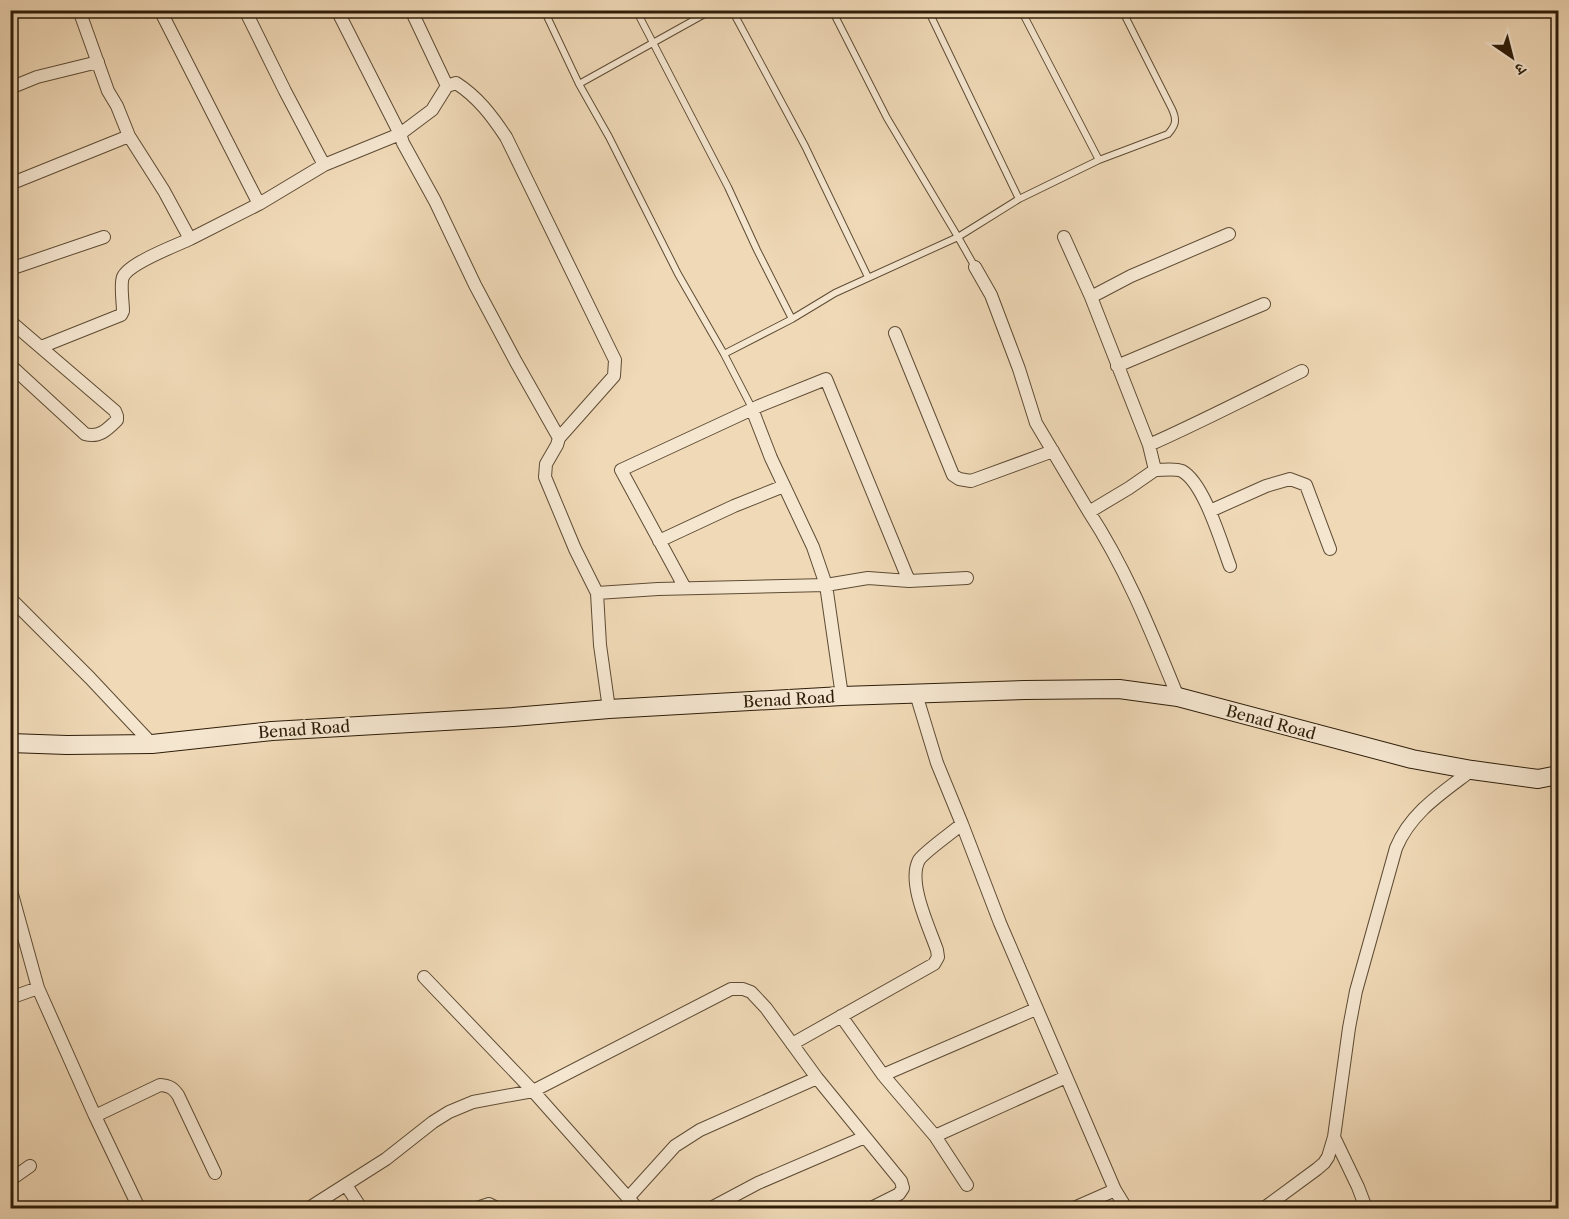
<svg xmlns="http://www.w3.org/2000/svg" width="1569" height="1219" viewBox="0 0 1569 1219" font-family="'Libre Caslon Text','Noto Serif Devanagari',serif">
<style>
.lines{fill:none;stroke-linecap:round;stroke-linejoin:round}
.lane-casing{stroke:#5e4c34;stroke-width:8}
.street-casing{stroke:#5e4c34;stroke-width:14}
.secondary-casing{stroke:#2e1d09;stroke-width:20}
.lane{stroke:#f5e6d0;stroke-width:6}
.street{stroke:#f5e6d0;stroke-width:12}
.secondary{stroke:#f5e6d0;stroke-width:18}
.labels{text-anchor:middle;stroke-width:4.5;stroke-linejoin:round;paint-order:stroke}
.street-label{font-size:16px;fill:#2e1d09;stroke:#f5e6d0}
</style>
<rect width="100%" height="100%" fill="#f0d9b7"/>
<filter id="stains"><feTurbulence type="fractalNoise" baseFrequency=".00333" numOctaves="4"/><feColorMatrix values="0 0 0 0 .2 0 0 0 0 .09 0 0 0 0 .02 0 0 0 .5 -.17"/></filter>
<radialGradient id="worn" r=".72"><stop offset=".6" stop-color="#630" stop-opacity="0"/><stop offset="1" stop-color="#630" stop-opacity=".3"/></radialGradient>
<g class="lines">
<defs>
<path id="lane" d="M 544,10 L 579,84 L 609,137 L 678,274 L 724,354 L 752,408
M 636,10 L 728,187 L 757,250 L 792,319
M 732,10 L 805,146 L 868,277
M 832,10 L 887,118 L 958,237 L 1019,199 L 1099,160 L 1168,134 C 1176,125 1177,120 1172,109 L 1122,10
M 928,10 L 1019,199
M 1021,10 L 1099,160
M 579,84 L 712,10
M 724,354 L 792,319 L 835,293 L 958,237 L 975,267"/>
<path id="street" d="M 79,10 L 108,91 L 117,106 L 129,136 L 164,191 L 190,239 L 259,204 L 324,165 L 400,134 L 432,110 L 447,86 L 456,83 C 478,97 492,116 506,137 L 615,360 L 614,376 L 559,438
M 160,10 L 259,204
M 245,10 L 285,91 L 324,165
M 337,10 L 400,134 L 403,143 L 435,201 L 475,285 L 516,362 L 559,438 L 557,445 L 546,464 L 545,477 L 575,549 L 597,593
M 411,10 L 447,86
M 10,88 L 37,77 L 98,62
M 10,184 L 129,136
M 1064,237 L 1091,297 L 1149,445 L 1155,470 L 1129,488 L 1089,512 C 1127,570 1152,634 1178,697
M 975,267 L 991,295 L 1019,369 L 1036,423 L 1089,512
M 10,269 L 104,237
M 1091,297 L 1131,276 L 1229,234
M 10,321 L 115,411 L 117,416 L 117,420 C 107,430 99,438 85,434 L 10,365
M 895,333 L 953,475 L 959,479 L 971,481 L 1053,451
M 41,347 L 121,315 L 123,311 C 123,303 120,284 123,277 C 129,263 175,246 190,239
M 1117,366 L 1264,304
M 1149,445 C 1201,422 1251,396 1302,371
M 1155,470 C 1163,470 1175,468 1182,471 C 1204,483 1221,542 1230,566
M 1210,511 L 1266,486 L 1290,479 L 1306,485 L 1330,549
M 659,541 L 734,506 L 784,486
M 685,588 L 621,470 L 759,406 L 826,379 L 909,581
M 10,598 L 90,678 L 152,744
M 916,694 L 937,763 L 962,824 L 1000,923 L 1115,1190 L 1126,1208
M 842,696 L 826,585 L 868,578 L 909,581 L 967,578
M 609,709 L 600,645 L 597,593 L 658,589 L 826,585 L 813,547 L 771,458 L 752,409
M 10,887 L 38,988 L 95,1116 L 139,1208
M 424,977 L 533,1091 L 637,1208
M 10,998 L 38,988
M 841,1016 L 883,1075 L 935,1136 L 967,1185
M 792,1044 L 934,964 L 938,957 L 937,950 C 929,927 907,882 919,860 C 924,852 954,831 962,824
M 883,1075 L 1036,1009
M 95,1116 L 160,1085 C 170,1086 173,1088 178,1095 L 215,1173
M 935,1136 L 1066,1077
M 1334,1137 L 1358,1187 L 1366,1208
M 10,1180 L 30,1166
M 346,1185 L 361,1208
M 628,1198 L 675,1146 L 700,1130 L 817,1078
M 309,1208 L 386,1159 L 433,1122 L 449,1112 L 473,1102 L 533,1091 L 731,989 L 743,989 L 751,992 L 766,1008 L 817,1078 L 901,1181 L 903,1188 L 899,1194 L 871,1208
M 477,1208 L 489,1204 L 497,1208
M 711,1208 L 758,1183 L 865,1137
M 1074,1208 L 1115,1190
M 1264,1208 L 1317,1169 L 1324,1163 L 1328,1157 L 1334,1137 L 1349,1028 L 1356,991 L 1396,848 C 1411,812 1442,793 1472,770"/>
<path id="secondary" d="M 10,743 L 67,745 L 152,744 L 272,731 L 513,717 L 609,709 L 842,696 L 1025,690 L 1119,689 L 1178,697 L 1412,759 L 1472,770 L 1538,779 L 1558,775"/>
</defs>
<use href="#lane" class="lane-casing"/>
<use href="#street" class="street-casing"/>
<use href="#secondary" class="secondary-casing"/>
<use href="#lane" class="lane"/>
<use href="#street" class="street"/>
<use href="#secondary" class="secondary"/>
</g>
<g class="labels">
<g class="street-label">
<text transform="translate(789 699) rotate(-3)" y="6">Benad Road</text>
<text transform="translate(1271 722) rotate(15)" y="6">Benad Road</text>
<text transform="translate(304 729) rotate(-4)" y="6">Benad Road</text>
</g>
</g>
<rect width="1569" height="1219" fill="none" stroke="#f0d9b7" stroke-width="36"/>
<rect x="12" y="12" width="1545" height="1195" fill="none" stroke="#2e1d09" stroke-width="3"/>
<rect x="18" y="18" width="1533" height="1183" fill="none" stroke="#2e1d09" stroke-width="1.5"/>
<g transform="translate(1512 57) rotate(145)" stroke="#f5e6d0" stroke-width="4.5" paint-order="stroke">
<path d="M0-4.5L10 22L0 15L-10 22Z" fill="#2e1d09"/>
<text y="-9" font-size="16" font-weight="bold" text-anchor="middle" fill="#2e1d09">उ</text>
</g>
<rect width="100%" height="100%" filter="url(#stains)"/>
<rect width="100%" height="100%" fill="url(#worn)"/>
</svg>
